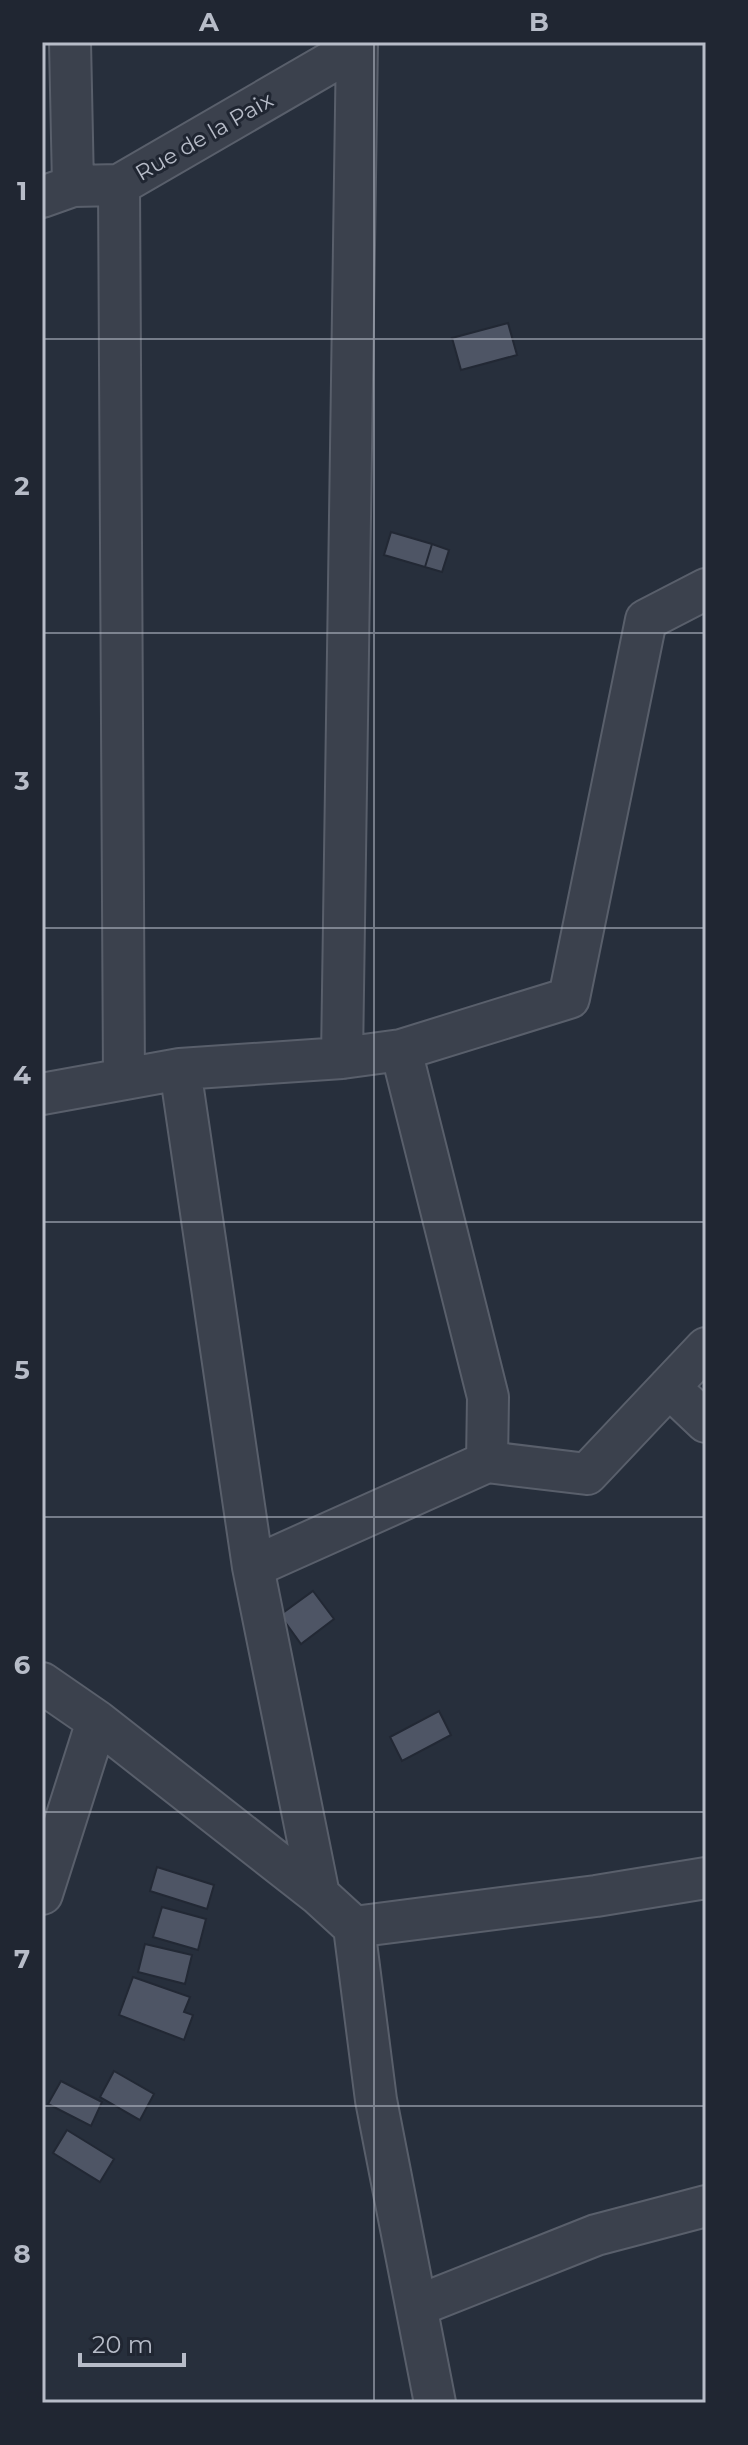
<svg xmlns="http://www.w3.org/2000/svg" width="748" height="2445" viewBox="0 0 748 2445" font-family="Montserrat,sans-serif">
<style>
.building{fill:#4e5565;stroke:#222834;stroke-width:2}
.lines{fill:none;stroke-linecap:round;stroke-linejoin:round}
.minor-casing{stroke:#595f6b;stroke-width:44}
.minor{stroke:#3b414d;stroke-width:40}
.grid{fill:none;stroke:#b7bcc8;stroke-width:2;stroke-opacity:0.55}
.labels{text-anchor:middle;stroke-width:6;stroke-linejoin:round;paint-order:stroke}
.street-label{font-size:22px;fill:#b7bcc8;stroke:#202632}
.neatline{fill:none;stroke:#b7bcc8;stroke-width:3}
.grid-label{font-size:26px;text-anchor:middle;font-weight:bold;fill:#b7bcc8}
</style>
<rect width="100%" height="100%" fill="#272f3c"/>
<path class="building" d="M 508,323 L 517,355 L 461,370 L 452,338 Z
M 391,532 L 432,544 L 425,567 L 384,555 Z
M 432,544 L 449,550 L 442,572 L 425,567 Z
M 313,1591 L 334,1619 L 301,1644 L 280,1615 Z
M 439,1711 L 451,1735 L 402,1761 L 390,1737 Z
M 157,1867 L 214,1885 L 207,1909 L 150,1891 Z
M 162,1907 L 206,1919 L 198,1950 L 153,1937 Z
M 145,1944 L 192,1955 L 185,1984 L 138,1972 Z
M 133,1977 L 190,1997 L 184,2012 L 193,2015 L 184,2040 L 119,2015 Z
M 114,2071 L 154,2094 L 140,2120 L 100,2097 Z
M 61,2081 L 102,2102 L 91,2126 L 48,2104 Z
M 67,2130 L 114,2159 L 100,2182 L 53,2153 Z"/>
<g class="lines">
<defs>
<path id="minor" d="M 70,42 L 73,186
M 119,185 L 124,1079
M 42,197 L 73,186 L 119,185 L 357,47
M 401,1050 L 488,1397 L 487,1462
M 342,1058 L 357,42
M 180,1069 L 253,1567 L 319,1895
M 42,1094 L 180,1069 L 342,1058 L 401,1050 L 569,998 L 646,620 L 706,589
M 669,1387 L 706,1422
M 253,1567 L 487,1462 L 587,1474 L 706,1348
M 42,1683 L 97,1721 L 319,1895 L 354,1927 L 376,2100 L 435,2403
M 42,1894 L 97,1721
M 354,1927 L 596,1896 L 706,1878
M 417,2306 L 596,2235 L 706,2206"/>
</defs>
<use href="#minor" class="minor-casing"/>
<use href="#minor" class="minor"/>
</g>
<path class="grid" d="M 374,42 L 374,2403M 42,339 L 706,339M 42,633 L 706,633M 42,928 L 706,928M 42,1222 L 706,1222M 42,1517 L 706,1517M 42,1812 L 706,1812M 42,2106 L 706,2106"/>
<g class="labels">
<g class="street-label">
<text transform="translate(204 136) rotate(-30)" y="8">Rue de la Paix</text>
</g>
</g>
<rect width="748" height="2445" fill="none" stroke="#202632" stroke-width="88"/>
<path d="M80 2353v12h104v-12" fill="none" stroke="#b7bcc8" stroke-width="4"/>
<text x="92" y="2353" font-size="24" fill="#b7bcc8" stroke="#202632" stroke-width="6" paint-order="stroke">20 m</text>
<rect x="44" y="44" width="660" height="2357" class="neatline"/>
<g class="grid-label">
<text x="209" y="31">A</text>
<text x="539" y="31">B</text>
<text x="22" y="200">1</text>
<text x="22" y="495">2</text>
<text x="22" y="790">3</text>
<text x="22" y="1084">4</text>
<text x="22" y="1379">5</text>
<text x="22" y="1674">6</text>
<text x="22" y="1968">7</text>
<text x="22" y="2263">8</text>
</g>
</svg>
